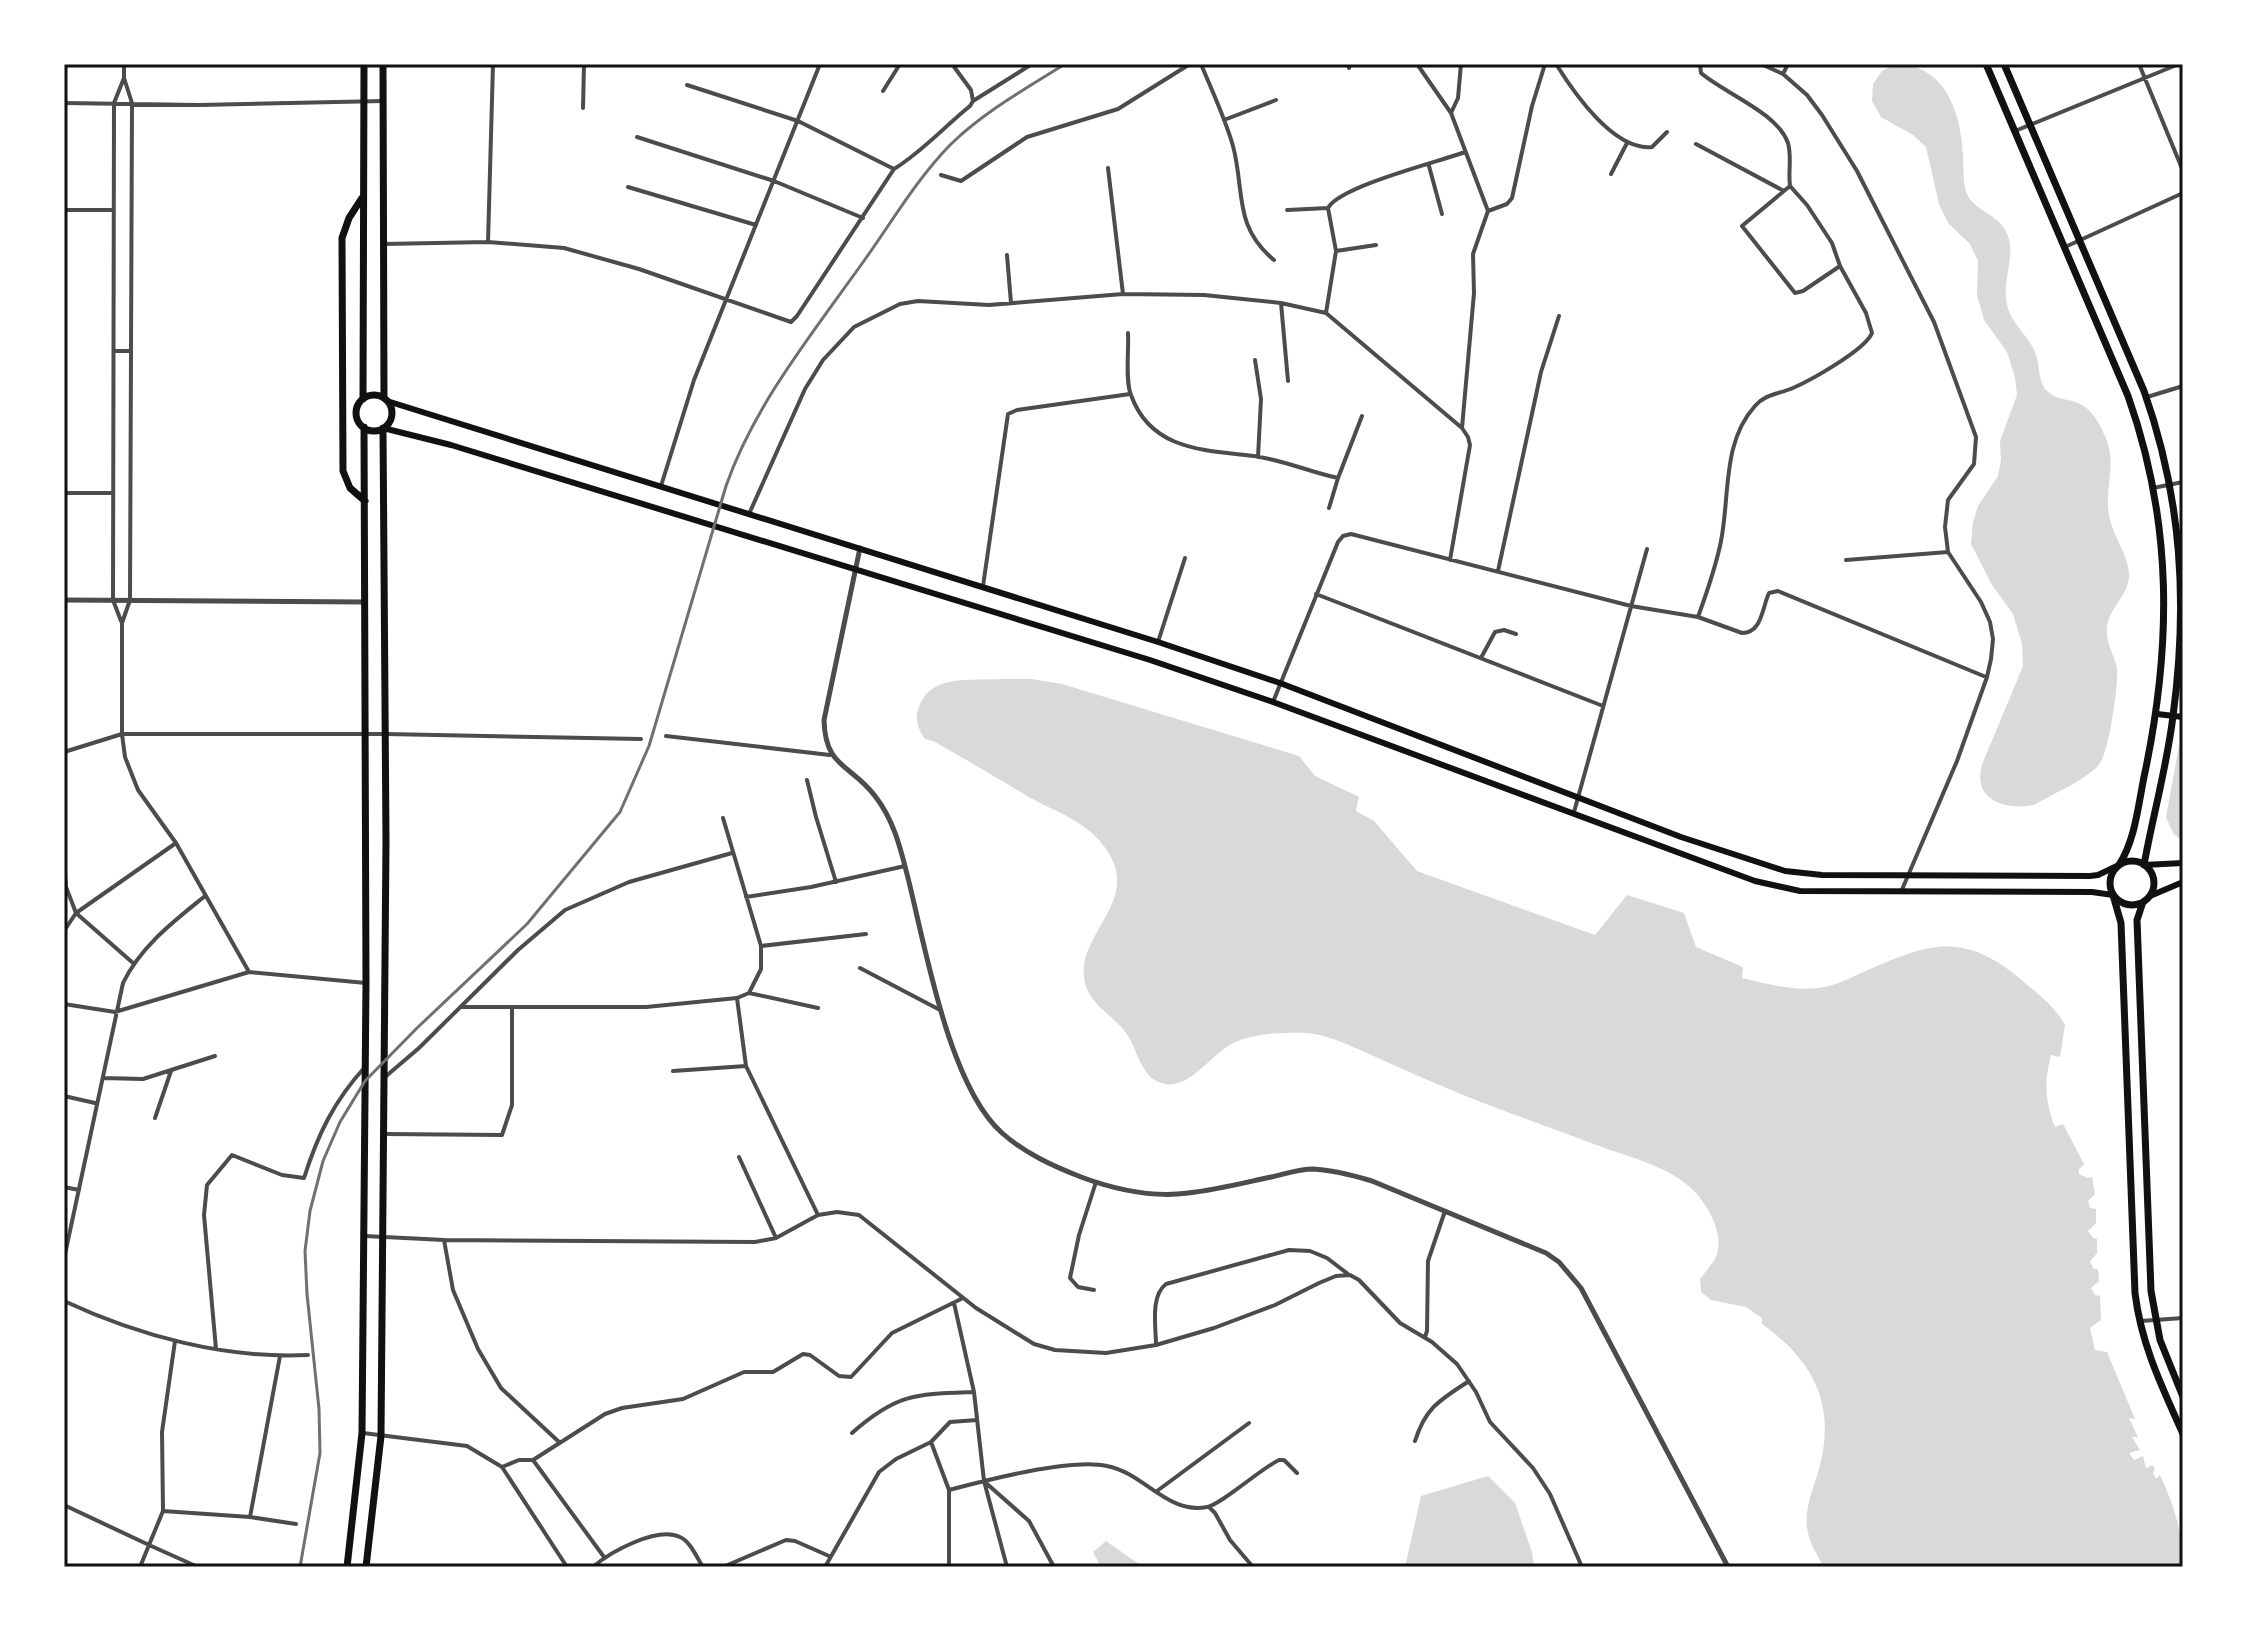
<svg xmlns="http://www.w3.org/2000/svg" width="2247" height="1631" viewBox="0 0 2247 1631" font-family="Roboto,sans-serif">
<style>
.water{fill:#d9d9d9}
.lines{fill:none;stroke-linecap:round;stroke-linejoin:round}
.minor{stroke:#4c4c4c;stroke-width:4}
.tertiary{stroke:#4c4c4c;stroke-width:5}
.secondary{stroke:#111;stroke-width:6}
.primary{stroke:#111;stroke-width:7}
.rail{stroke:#707070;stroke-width:3}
.neatline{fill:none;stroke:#111;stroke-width:3}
</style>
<rect width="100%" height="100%" fill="#fff"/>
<path class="water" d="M 1895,64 C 1945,64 1961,112 1963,155 C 1964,169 1962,184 1968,196 C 1977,213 2002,214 2009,239 C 2014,260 2002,283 2007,305 C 2012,325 2028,335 2035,352 C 2040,364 2038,383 2047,391 C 2058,401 2068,398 2080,404 C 2090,408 2099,422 2103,432 C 2119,463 2104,484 2109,515 C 2112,534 2127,553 2129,572 C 2131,594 2109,607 2107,627 C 2105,642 2114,654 2117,668 C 2119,682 2109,751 2100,763 C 2089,779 2052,794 2034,805 C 2004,811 1970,799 1983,762 L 2023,666 L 2022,644 L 2013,614 L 1992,585 L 1971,544 L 1973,522 L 1978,506 L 1998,476 L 2001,460 L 2000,441 L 2017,395 L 2015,377 L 2007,352 L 1984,320 L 1977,295 L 1978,261 L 1970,244 L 1948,223 L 1939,204 L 1926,147 L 1913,135 L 1881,117 L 1872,101 L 1873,84 L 1882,71 Z
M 1000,679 L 1032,679 L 1062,684 L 1299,756 L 1315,776 L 1359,797 L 1356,811 L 1374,821 L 1417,871 L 1595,935 L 1627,895 L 1684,913 L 1696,947 L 1743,967 L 1742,978 C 1772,985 1802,994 1832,985 C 1844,982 1855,975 1866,971 C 1927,944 1962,931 2018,977 C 2034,991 2055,1006 2065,1025 L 2060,1057 L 2051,1055 C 2044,1081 2045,1102 2055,1127 L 2063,1124 L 2084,1164 L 2079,1169 L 2079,1174 L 2087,1178 L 2092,1177 L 2095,1194 L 2088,1201 L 2090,1208 L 2096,1209 L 2096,1223 L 2088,1231 L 2093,1238 L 2097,1239 L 2097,1253 L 2090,1262 L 2094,1269 L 2098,1269 L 2099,1281 L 2091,1288 L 2095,1295 L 2100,1296 L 2101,1320 L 2090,1328 L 2095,1350 L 2107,1352 L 2135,1419 L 2129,1418 L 2138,1437 L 2132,1437 L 2140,1450 L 2129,1453 L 2134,1460 L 2143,1456 L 2146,1468 L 2153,1465 L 2155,1469 L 2153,1473 L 2156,1479 L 2160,1475 C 2174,1506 2183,1532 2183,1567 L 1824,1567 C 1818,1556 1811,1546 1808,1533 C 1802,1508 1816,1485 1821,1461 C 1835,1400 1810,1358 1762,1324 L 1762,1318 L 1746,1307 L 1711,1300 L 1701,1292 L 1700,1279 C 1705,1272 1711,1266 1715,1259 C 1726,1238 1710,1209 1696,1193 C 1672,1167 1632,1158 1599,1146 C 1554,1129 1508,1113 1463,1095 C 1432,1082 1400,1068 1369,1054 C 1349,1045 1329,1035 1306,1033 C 1282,1032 1258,1033 1235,1042 C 1212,1053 1190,1089 1165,1084 C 1143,1080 1139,1056 1130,1039 C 1119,1019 1096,1010 1087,989 C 1068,942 1136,907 1112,859 C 1094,823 1059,814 1027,796 C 996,777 965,759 933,741 L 925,739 C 917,727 914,718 920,704 C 933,674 973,681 1000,679 Z
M 2183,741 L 2183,841 L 2173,833 L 2166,817 L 2179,746 Z
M 1488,1476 L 1515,1503 L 1532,1552 L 1534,1567 L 1405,1567 L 1421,1496 Z
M 1106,1541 L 1143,1567 L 1101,1567 L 1093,1552 Z"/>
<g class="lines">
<path class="minor" d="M 124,64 L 124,78 L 132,103 L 130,600 L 122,623 L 122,734 L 125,757 L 138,790 L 176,843 L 249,972
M 1201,64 C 1212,91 1225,118 1233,146 C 1245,191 1233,226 1274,260
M 1417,64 L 1451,113 L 1488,211 L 1473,254 L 1474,293 L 1462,428
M 1556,64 C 1574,93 1614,151 1652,147 L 1667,132
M 1700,64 L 1701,73 C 1724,93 1778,113 1788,143 C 1792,157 1788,172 1790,186
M 1761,64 L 1783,74 L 1807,95 L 1822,115 L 1857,171 L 1934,322 L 1976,437 L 1974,464 L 1948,500 L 1945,527 L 1948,552 L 1981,602 L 1990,622 L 1993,639 L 1991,659 L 1987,677 L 1957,761 L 1901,892
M 2139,64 L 2183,171
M 1349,68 L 1350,64
M 1783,74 L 1788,64
M 687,85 L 798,121 L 894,169
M 883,91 L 900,64
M 973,101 L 1032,64
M 64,103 L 199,105 L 383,101
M 583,108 L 584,64
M 1451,113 L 1458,98 L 1461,64
M 1224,120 L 1276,100
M 2015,131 L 2179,64
M 637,137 L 774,181 L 863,218
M 1696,144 L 1784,191
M 1429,166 L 1442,214
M 1108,168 L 1123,294
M 1611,174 L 1627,143
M 941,175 L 961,181 L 1027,137 L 1118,109 L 1190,64
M 628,187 L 756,225
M 64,210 L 114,210
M 1287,210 L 1328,208
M 1488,211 L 1507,204 L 1512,198 L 1532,106 L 1545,64
M 488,242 L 493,64
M 383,244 L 488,242 L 564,248 L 639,269 L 791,322 L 797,316 L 894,169 C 922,152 945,126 970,106 L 973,101 L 971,90 L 952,64
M 2065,247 L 2183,193
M 1336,251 L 1376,245
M 1007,255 L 1011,303
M 1281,303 L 1288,381
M 1326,313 L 1336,251 L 1328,208 C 1340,186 1438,162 1465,152
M 1128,333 C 1129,350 1125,381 1131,395 C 1151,451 1205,450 1254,456 C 1283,460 1310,472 1338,478 L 1329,508
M 114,351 L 131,351
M 1255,360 L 1261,399 L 1258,457
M 2147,397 L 2183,386
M 1338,478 L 1362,416
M 661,486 L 694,380 L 820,64
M 2153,488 L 2183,482
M 64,493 L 113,493
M 749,514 L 805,389 L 823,360 L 854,327 L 900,304 L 918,301 L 989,305 L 1123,294 L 1204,295 L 1281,303 L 1326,313 L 1462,428 L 1468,437 L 1470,445 L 1450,560
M 1846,560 L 1948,552
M 1498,571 L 1541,372 L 1559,316
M 983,586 L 1008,414 L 1017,410 L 1130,394
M 1316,594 L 1603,706
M 1698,617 C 1707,592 1716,567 1721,541 C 1730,496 1722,442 1755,406 C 1765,394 1779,394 1793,388 C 1811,380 1865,350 1872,333 L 1866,313 L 1840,266 L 1832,243 L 1807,205 L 1790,186 L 1742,226 L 1795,293 L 1803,291 L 1840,266
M 121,621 L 113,600 L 114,103 L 124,78
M 1158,642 L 1185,558
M 1482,656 L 1495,632 L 1504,630 L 1516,634
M 1273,702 L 1338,542 L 1343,536 L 1351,534 L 1631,606 L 1698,617 L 1742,633 C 1762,633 1762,608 1769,593 L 1778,591 L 1986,677
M 666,736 L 830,755
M 64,752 L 122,734 L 386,734 L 641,739
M 807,780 L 816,817 L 836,882
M 1574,812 L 1647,549
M 723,818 L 761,946 L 761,969 L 749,993 L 737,998 L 746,1066 L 818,1215
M 64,863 L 66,887 L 76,913 L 133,963
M 746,897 L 811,887 L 905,866
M 64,931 L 76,913 L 176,843
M 761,946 L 866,934
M 860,968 L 940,1010
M 749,993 L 818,1008
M 64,1004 L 115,1012 L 249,972 L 366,983
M 461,1007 L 646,1007 L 737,998
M 673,1071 L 746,1066
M 385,1077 L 419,1048 L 518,950 L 565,910 L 629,882 L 732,853
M 103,1078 L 143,1079 L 215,1056
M 64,1096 L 95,1103
M 155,1118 L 171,1071
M 385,1134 L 502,1135 L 512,1105 L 512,1008
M 739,1157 L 776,1238
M 64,1187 L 79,1190
M 365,1236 L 444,1240 L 755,1242 L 776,1238 L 818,1215 L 837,1212 L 859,1215 L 976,1308 L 1034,1344 L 1055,1350 L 1106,1353 L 1156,1345 L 1214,1328 L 1275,1305 L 1319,1283 L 1336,1276 L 1350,1275 L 1359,1280 L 1400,1323 L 1432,1342 L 1457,1364 L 1476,1392 L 1490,1422 L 1533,1468 L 1550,1494 L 1582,1567
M 444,1240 L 453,1290 L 478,1349 L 501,1388 L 559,1442
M 64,1259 L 123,983 C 141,946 173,922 205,896
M 1094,1290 L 1078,1287 L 1070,1278 L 1079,1235 L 1096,1182
M 64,1301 C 139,1336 225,1359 308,1355
M 954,1303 L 974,1392 L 984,1481 L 1007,1567
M 2141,1321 L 2183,1318
M 1425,1337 L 1427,1331 L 1428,1261 L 1445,1211
M 175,1341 L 162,1432 L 163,1511 L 149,1545 L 198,1567
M 1156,1345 C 1156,1327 1150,1296 1166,1284 L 1289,1250 L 1310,1251 L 1327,1258 L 1348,1274
M 216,1349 L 204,1215 L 207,1185 L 232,1155 L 282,1175 L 304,1178 C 318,1134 334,1101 365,1067
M 363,1433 L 467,1446 L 502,1467 L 567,1567
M 852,1433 C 897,1393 917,1394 974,1392
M 1415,1441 C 1426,1407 1440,1400 1469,1381
M 931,1442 L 949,1490 L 949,1567
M 533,1460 L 604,1557
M 502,1467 L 519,1460 L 533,1460 L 605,1414 L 622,1408 L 683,1399 L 744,1372 L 773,1372 L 803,1354 L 810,1355 L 839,1376 L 851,1377 L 892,1333 L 961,1299
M 986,1483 L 1029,1521 L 1054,1567
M 949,1490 C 987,1480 1071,1458 1107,1466 C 1144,1473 1168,1515 1207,1507 C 1222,1504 1260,1469 1279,1460 L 1284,1460 L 1297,1473
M 1157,1491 L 1249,1423
M 64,1505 L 149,1545 L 140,1567
M 1209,1507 L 1215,1513 L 1230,1540 L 1253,1567
M 163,1511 L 250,1517 L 296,1524
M 250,1517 L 280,1356
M 593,1567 C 610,1552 657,1526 680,1537 C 690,1541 697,1558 703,1567
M 723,1567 L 786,1540 L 795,1541 L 829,1556
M 825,1567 L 879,1472 L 896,1459 L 931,1442 L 950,1422 L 977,1420"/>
<path class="tertiary" d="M 860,548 L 824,720 C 825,768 851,764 875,796 C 893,819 900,846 907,874 C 925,944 948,1085 1002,1133 C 1026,1154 1053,1166 1081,1177 C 1116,1190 1151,1198 1188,1193 C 1216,1190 1243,1183 1271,1177 C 1285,1174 1299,1169 1313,1169 C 1333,1170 1352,1175 1372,1181 L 1546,1253 L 1559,1262 L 1581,1288 L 1728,1567
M 64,600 L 364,602"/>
<path class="secondary" d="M 387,401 L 1158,642 L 1280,683 L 1681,837 L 1785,871 L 1822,875 L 2090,876 L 2098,875 L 2119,865
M 383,428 L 451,445 L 1150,660 L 1273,702 L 1755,881 L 1800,891 L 2092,892 L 2113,895
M 2157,714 L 2183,717
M 2144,865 L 2183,863
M 2150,896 L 2183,882"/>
<path class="primary" d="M 383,64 L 384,398
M 1986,64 L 2128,396 C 2173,523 2172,646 2144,777 C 2138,807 2135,840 2119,865
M 2004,64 L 2144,391 C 2182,498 2188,604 2173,716 C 2167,766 2153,815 2144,865
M 362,198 L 349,218 L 342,238 L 343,471 L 350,488 L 365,501
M356 413a18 18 0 1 1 36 0a18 18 0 1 1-36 0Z
M 363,399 L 364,64
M2110 883a22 22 0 1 1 44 0a22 22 0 1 1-44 0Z
M 2113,895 L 2121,923 L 2135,1293 C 2141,1344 2162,1387 2183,1434
M 2143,902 L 2137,920 L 2151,1291 L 2160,1340 L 2183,1397
M 347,1567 L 362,1433 L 366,983 L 364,427
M 366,1567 L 381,1436 L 386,841 L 383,428"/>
<path class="rail" d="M 300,1567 L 320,1453 L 319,1409 L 307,1294 L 305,1251 L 310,1211 L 323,1161 L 340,1122 L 365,1081 L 417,1028 L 527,924 L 620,812 L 649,746 L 726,486 C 755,403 815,330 866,258 C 893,220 917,179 950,145 C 984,112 1025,89 1065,64"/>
</g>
<rect width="2247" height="1631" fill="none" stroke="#ffffff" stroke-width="132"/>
<rect x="66" y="66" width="2115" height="1499" class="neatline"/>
</svg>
